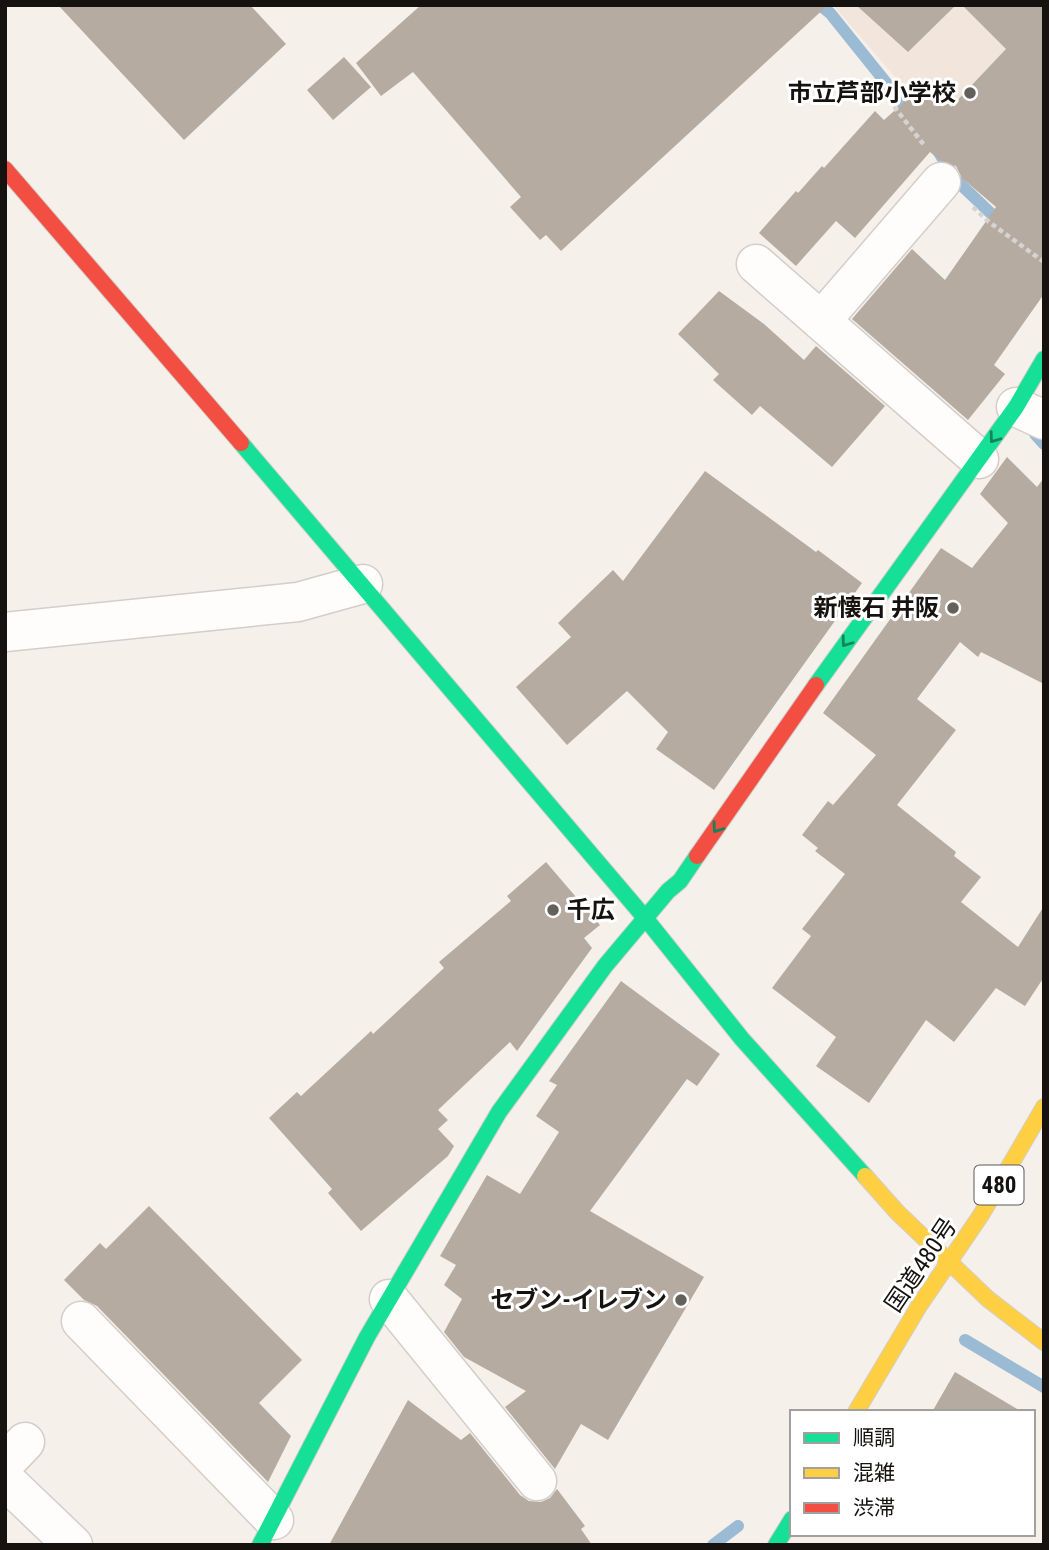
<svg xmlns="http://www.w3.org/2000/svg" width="1049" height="1550" viewBox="0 0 1049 1550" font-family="'Roboto Condensed','Noto Sans JP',sans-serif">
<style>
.built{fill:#f2e5db}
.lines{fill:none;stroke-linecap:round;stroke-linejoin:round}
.stream{stroke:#9bbad4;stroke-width:12}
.building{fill:#b6aba1}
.street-casing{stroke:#d3ceca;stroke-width:41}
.fast-casing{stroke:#d3ceca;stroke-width:18}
.slow-casing{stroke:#d3ceca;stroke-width:18}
.jam-casing{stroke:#d3ceca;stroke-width:18}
.path{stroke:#d6d4d3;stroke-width:4.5;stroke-dasharray:5 3.5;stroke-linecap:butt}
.street{stroke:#fefdfc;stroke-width:38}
.fast{stroke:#16e098;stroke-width:16}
.slow{stroke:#ffcf43;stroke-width:16}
.jam{stroke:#f24e42;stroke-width:16}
.oneway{stroke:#16835a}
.poi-dot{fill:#64605c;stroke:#fff;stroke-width:2.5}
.labels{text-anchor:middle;stroke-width:6;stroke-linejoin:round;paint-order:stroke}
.shield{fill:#fff;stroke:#5b5957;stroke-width:2}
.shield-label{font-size:23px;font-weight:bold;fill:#15120f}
.poi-label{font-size:24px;font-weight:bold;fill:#15120f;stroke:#fff;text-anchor:end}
.street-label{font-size:24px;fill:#15120f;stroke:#fff}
</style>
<rect width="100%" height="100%" fill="#f6f0eb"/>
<path class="built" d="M 833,5 L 1044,5 L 964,157 Z"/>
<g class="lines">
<path class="stream" d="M 820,5 L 830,13 L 912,115
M 937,149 L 956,180 L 1003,225
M 1035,434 L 1044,444
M 965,1340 L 1044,1387
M 713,1545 L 738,1526"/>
</g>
<path class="building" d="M 58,5 L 250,5 L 286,44 L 184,140 Z
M 421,5 L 828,5 L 561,251 L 546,235 L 540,240 L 510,207 L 521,197 L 413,72 L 381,96 L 356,63 Z
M 856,5 L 956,5 L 908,52 Z
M 962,5 L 1044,5 L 1044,294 L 994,365 L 1005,374 L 968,420 L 852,319 L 912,249 L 945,280 L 996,207 L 962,178 L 956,166 L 941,161 L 930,152 L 855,238 L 836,221 L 796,266 L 759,233 L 796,191 L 798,193 L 822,166 L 824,168 L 875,111 L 884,120 L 929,80 L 951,107 L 1006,49 Z
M 344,57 L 371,87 L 333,120 L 307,90 Z
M 719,291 L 764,324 L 804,360 L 816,346 L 885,406 L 832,467 L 760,406 L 752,415 L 713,380 L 719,374 L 678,334 Z
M 1007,457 L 1037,487 L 1044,478 L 1044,684 L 981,652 L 978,657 L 960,642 L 917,699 L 956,730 L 897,805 L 956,852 L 954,856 L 981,877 L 961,902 L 1018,947 L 1044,906 L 1044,977 L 1025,1006 L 996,988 L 954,1042 L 926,1020 L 869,1103 L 816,1066 L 836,1037 L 772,988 L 811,936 L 802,929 L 845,874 L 815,851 L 818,848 L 802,835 L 828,801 L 833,805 L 876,755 L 823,713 L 941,548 L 972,568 L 1008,523 L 980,494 Z
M 705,471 L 816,552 L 818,550 L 862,583 L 714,790 L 656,749 L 668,732 L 627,691 L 567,745 L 516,687 L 571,637 L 558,623 L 613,570 L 623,581 Z
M 546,862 L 600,925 L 584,938 L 592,948 L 517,1051 L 510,1042 L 438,1110 L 448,1120 L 438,1129 L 454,1146 L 448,1156 L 361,1231 L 328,1193 L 332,1189 L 269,1118 L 297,1092 L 301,1096 L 371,1031 L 373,1034 L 444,968 L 439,962 L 511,901 L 507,896 Z
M 621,981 L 720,1054 L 697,1086 L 687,1079 L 590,1211 L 704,1277 L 608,1440 L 581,1424 L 555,1469 L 505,1407 L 526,1391 L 464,1357 L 444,1332 L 462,1299 L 444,1285 L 456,1265 L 440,1256 L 487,1175 L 520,1194 L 559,1132 L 536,1116 L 557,1085 L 549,1081 Z
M 149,1206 L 302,1360 L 259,1403 L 291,1436 L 268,1482 L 97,1306 L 84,1300 L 64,1280 L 100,1243 L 106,1249 Z
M 955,1372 L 1022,1412 L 932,1412 Z
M 408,1400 L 461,1440 L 470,1433 L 520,1495 L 529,1501 L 541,1502 L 550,1498 L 557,1489 L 585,1526 L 581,1529 L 592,1545 L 329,1545 Z"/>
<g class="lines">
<defs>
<path id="street" d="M 756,264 L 979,459
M 821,321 L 941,182
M 1016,407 L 1044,420
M 5,632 L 298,602 L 363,584
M 389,1299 L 537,1481
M 81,1321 L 274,1520
M 5,1463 L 25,1442
M 5,1480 L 73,1545"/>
<path id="fast" d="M 241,443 L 646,919 L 742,1039 L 865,1176
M 816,685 L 1016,407 L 1044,359
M 260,1545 L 367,1337 L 499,1112 L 605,966 L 668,891 L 680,881 L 697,856
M 776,1545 L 792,1519"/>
<path id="slow" d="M 865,1176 L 897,1212 L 988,1299 L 1044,1342
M 856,1412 L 919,1306 L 981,1215 L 1044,1107"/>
<path id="jam" d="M 5,169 L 241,443
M 697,856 L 816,685"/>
</defs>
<use href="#street" class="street-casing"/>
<use href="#fast" class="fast-casing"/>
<use href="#slow" class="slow-casing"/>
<use href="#jam" class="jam-casing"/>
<path class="path" d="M 889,100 L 924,145
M 973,207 L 989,222 L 1044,262"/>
<use href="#street" class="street"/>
<use href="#fast" class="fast"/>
<use href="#slow" class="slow"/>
<use href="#jam" class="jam"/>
</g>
<defs><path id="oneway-chevron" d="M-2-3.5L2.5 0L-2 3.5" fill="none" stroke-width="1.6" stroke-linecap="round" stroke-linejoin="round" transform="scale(1.75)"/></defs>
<g class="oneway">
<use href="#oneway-chevron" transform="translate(994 438) rotate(126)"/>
<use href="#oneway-chevron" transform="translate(846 642) rotate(126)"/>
<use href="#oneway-chevron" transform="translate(717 828) rotate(125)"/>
</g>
<g class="poi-dot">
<circle cx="970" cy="93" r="7"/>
<circle cx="953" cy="608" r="7"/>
<circle cx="553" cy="910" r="7"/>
<circle cx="681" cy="1300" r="7"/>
</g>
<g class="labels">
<rect class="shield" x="974.5" y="1165.5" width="49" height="39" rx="5"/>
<g class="shield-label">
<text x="999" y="1193">480</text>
</g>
<g class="poi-label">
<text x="956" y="101">市立芦部小学校</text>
<text x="939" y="616">新懐石 井阪</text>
<text x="567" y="918" text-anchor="start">千広</text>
<text x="667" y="1308">セブン-イレブン</text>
</g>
<g class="street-label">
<text transform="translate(921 1265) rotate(-56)" y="8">国道480号</text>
</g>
</g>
<rect width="1049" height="1550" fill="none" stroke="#15120f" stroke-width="14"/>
<rect x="790" y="1410" width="245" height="126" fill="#ffffff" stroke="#a1a09f" stroke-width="2"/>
<rect x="804" y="1433" width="35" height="10" fill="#16e098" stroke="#a1a09f" stroke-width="2"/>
<text x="853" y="1445" font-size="21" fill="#15120f">順調</text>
<rect x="804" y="1468" width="35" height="10" fill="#ffcf43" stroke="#a1a09f" stroke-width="2"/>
<text x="853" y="1480" font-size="21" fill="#15120f">混雑</text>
<rect x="804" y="1503" width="35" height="10" fill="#f24e42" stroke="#a1a09f" stroke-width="2"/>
<text x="853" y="1515" font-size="21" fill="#15120f">渋滞</text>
</svg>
